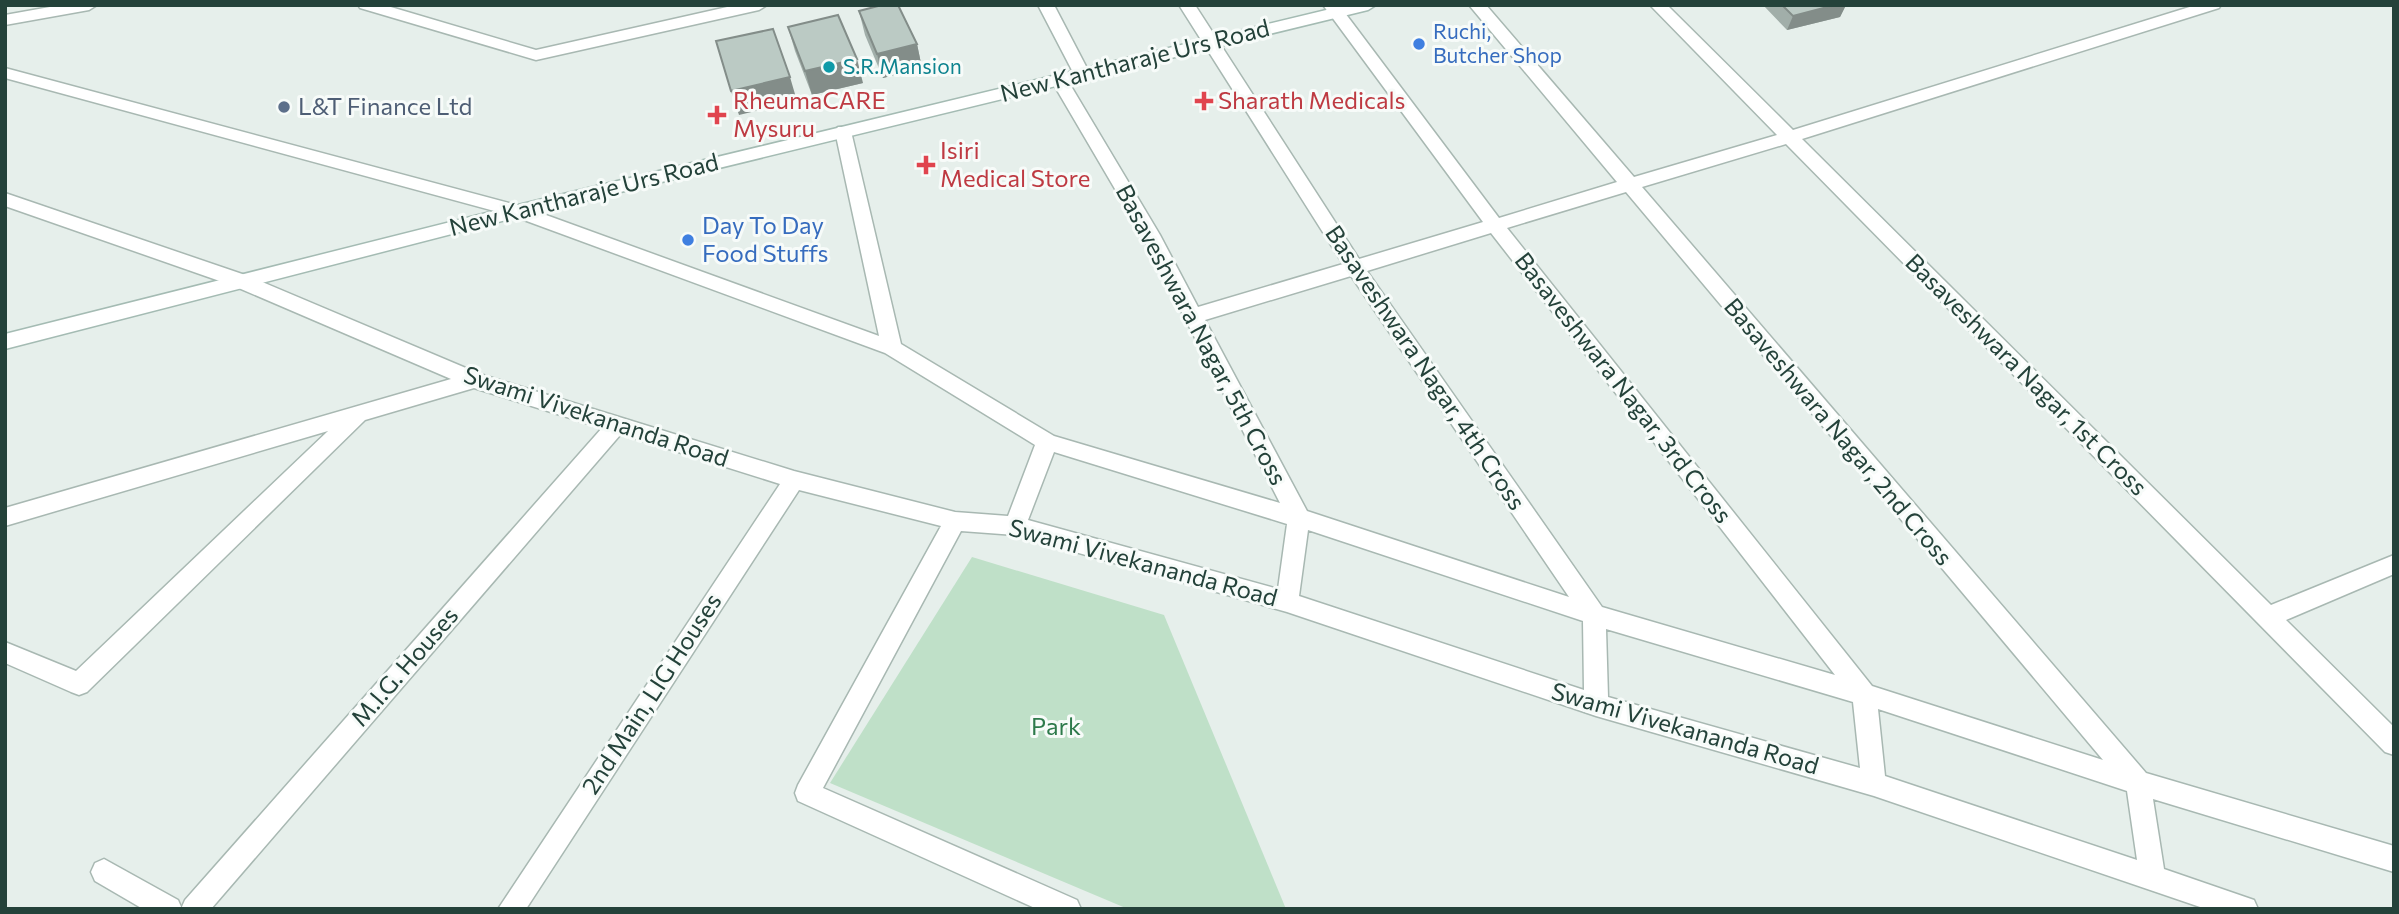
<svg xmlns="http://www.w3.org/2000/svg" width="2399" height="914" viewBox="0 0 2399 914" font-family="Commissioner,sans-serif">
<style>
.green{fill:#bfe0c8}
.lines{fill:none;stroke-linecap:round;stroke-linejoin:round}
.service-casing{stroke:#a8b8b2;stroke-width:3}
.minor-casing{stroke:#a8b8b2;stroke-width:3}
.secondary-casing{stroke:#a4bbb3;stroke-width:3}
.service{fill:#fff;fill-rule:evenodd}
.minor{fill:#fff;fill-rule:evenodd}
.secondary{fill:#fff;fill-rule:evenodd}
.wall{fill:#a1aea9}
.shaded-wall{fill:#838d89}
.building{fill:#bbcac4;stroke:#838d89;stroke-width:2}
.shop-dot{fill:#3f7fe0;stroke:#f7fbf9;stroke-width:2.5}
.culture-dot{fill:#0f9aa8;stroke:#f7fbf9;stroke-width:2.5}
.health-dot{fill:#e0444e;stroke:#f7fbf9;stroke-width:2.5}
.service-dot{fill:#5c6f8a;stroke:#f7fbf9;stroke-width:2.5}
.labels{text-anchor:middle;stroke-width:6;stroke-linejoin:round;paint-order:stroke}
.far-shop-label{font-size:21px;fill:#366cbe;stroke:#f7fbf9;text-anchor:start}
.far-culture-label{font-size:21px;fill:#0d838f;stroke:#f7fbf9;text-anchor:start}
.street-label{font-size:24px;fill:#24423a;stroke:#f7fbf9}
.health-label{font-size:24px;fill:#be3a42;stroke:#f7fbf9;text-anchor:start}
.service-label{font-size:24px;fill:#4e5e75;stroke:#f7fbf9;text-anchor:start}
.shop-label{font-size:24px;fill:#366cbe;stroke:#f7fbf9;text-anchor:start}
.park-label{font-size:24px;fill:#2d7a4b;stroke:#f7fbf9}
</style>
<rect width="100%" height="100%" fill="#e6efeb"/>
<path class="green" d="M 972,557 L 1164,615 L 1286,909 L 1128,909 L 830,783 Z"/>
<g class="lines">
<defs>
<path id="service" d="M 104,859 L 178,900 L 182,909 L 143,909 L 95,881 L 91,872 L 95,863 Z"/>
<path id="minor" d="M 61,5 L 97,5 L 89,10 L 5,25 L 5,15 Z
M 358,5 L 384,5 L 536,50 L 736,5 L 767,5 L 759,10 L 536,60 L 360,8 Z
M 1038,5 L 1054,5 L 1090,74 L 1088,78 L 1076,78 Z
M 1179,5 L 1195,5 L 1359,259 L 1483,222 L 1323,5 L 1339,5 L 1499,218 L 1617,182 L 1469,5 L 1486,5 L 1634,177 L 1777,135 L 1650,5 L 1667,5 L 1793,130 L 2196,5 L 2221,5 L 2219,8 L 1802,139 L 2271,605 L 2394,555 L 2394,574 L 2286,620 L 2394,727 L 2394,755 L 2385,752 L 1786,144 L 1642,187 L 2146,773 L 2394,846 L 2394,872 L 2153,799 L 2164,869 L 2254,900 L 2258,909 L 2206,909 L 1874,796 L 1596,716 L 1287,612 L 1015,535 L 961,531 L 823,788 L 1077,900 L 1081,909 L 1037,909 L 798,801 L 795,793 L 798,785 L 941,526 L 799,490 L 526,909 L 498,909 L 780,484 L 621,434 L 211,909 L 181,909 L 185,900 L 602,428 L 474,388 L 365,420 L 87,692 L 79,695 L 71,692 L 5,663 L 5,642 L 76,671 L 328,431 L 5,526 L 5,508 L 451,379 L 234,286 L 5,206 L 5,193 L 248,276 L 480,374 L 794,471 L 955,512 L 1008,516 L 1035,445 L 885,353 L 513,216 L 5,78 L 5,68 L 524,207 L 879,336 L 835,131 L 838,127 L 850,127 L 901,344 L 1054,436 L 1280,503 L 1142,235 L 1051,80 L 1053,76 L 1065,76 L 1160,235 L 1198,307 L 1343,264 ZM 1626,192 L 2103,760 L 1872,686 L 1507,228 ZM 1491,233 L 1835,675 L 1602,607 L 1367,271 ZM 1351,276 L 1569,597 L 1307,511 L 1205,320 ZM 1054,452 L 1287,524 L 1278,589 L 1028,520 ZM 1308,530 L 1583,621 L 1584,690 L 1299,596 ZM 1606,629 L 1853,702 L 1860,768 L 1608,697 ZM 1878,709 L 2127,791 L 2137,860 L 1885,776 Z"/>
<path id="secondary" d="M 1347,5 L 1376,5 L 1368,10 L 518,217 L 5,349 L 5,334 L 518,205 Z"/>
</defs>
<use href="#service" class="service-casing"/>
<use href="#minor" class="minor-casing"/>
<use href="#secondary" class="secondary-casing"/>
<use href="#service" class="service"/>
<use href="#minor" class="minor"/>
<use href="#secondary" class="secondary"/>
</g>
<path class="wall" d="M 1763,5 L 1846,5 L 1840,17 L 1787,30 Z
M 859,11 L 917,44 L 922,68 L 883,78 L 865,35 Z
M 788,27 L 863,83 L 812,95 L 795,51 Z"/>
<path class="shaded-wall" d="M 1835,5 L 1846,5 L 1840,17 L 1787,30 L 1793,16 Z
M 917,44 L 922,68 L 883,78 L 877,54 Z
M 857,59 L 863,83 L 812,95 L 805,71 Z
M 790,77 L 797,101 L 739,115 L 731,91 Z"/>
<path class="building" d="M 882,5 L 898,5 L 917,44 L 877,54 L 859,11 Z
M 1782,5 L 1835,5 L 1793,16 Z
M 838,15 L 857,59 L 805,71 L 788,27 Z
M 773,29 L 790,77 L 731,91 L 716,41 Z"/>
<g class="shop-dot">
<circle cx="1419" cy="44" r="7"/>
<circle cx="688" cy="240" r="7"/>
</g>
<circle class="culture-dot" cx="829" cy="67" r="7"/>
<g class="health-dot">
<path d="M1200.5 90.5h7v7h7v7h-7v7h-7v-7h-7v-7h7z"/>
<path d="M713.5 104.5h7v7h7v7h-7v7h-7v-7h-7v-7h7z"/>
<path d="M922.5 154.5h7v7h7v7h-7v7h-7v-7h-7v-7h7z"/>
</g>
<circle class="service-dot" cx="284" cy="107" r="7"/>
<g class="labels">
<g class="far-shop-label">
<text x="1433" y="39">Ruchi,<tspan x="1433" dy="24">Butcher Shop</tspan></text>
</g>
<g class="far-culture-label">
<text x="843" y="74">S.R.Mansion</text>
</g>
<g class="street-label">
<text transform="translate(1135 61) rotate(-14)" y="8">New Kantharaje Urs Road</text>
<text transform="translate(584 195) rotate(-14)" y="8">New Kantharaje Urs Road</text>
<text transform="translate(1201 335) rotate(62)" y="8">Basaveshwara Nagar, 5th Cross</text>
<text transform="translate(1425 368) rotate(56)" y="8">Basaveshwara Nagar, 4th Cross</text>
<text transform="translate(2026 375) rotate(45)" y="8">Basaveshwara Nagar, 1st Cross</text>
<text transform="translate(1623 388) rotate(52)" y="8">Basaveshwara Nagar, 3rd Cross</text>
<text transform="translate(596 417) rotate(18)" y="8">Swami Vivekananda Road</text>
<text transform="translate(1838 432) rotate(50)" y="8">Basaveshwara Nagar, 2nd Cross</text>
<text transform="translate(1143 563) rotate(15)" y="8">Swami Vivekananda Road</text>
<text transform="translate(405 667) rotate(-49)" y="8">M.I.G. Houses</text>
<text transform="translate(652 694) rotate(-57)" y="8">2nd Main, LIG Houses</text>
<text transform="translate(1685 729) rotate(16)" y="8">Swami Vivekananda Road</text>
</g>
<g class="health-label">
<text x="733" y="109">RheumaCARE<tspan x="733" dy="28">Mysuru</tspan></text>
<text x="1218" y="109">Sharath Medicals</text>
<text x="940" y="159">Isiri<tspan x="940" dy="28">Medical Store</tspan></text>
</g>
<g class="service-label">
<text x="298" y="115">L&amp;T Finance Ltd</text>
</g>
<g class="shop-label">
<text x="702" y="234">Day To Day<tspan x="702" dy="28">Food Stuffs</tspan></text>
</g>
<g class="park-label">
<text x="1056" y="735">Park</text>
</g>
</g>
<rect width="2399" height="914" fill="none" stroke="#24423a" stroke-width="14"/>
</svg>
